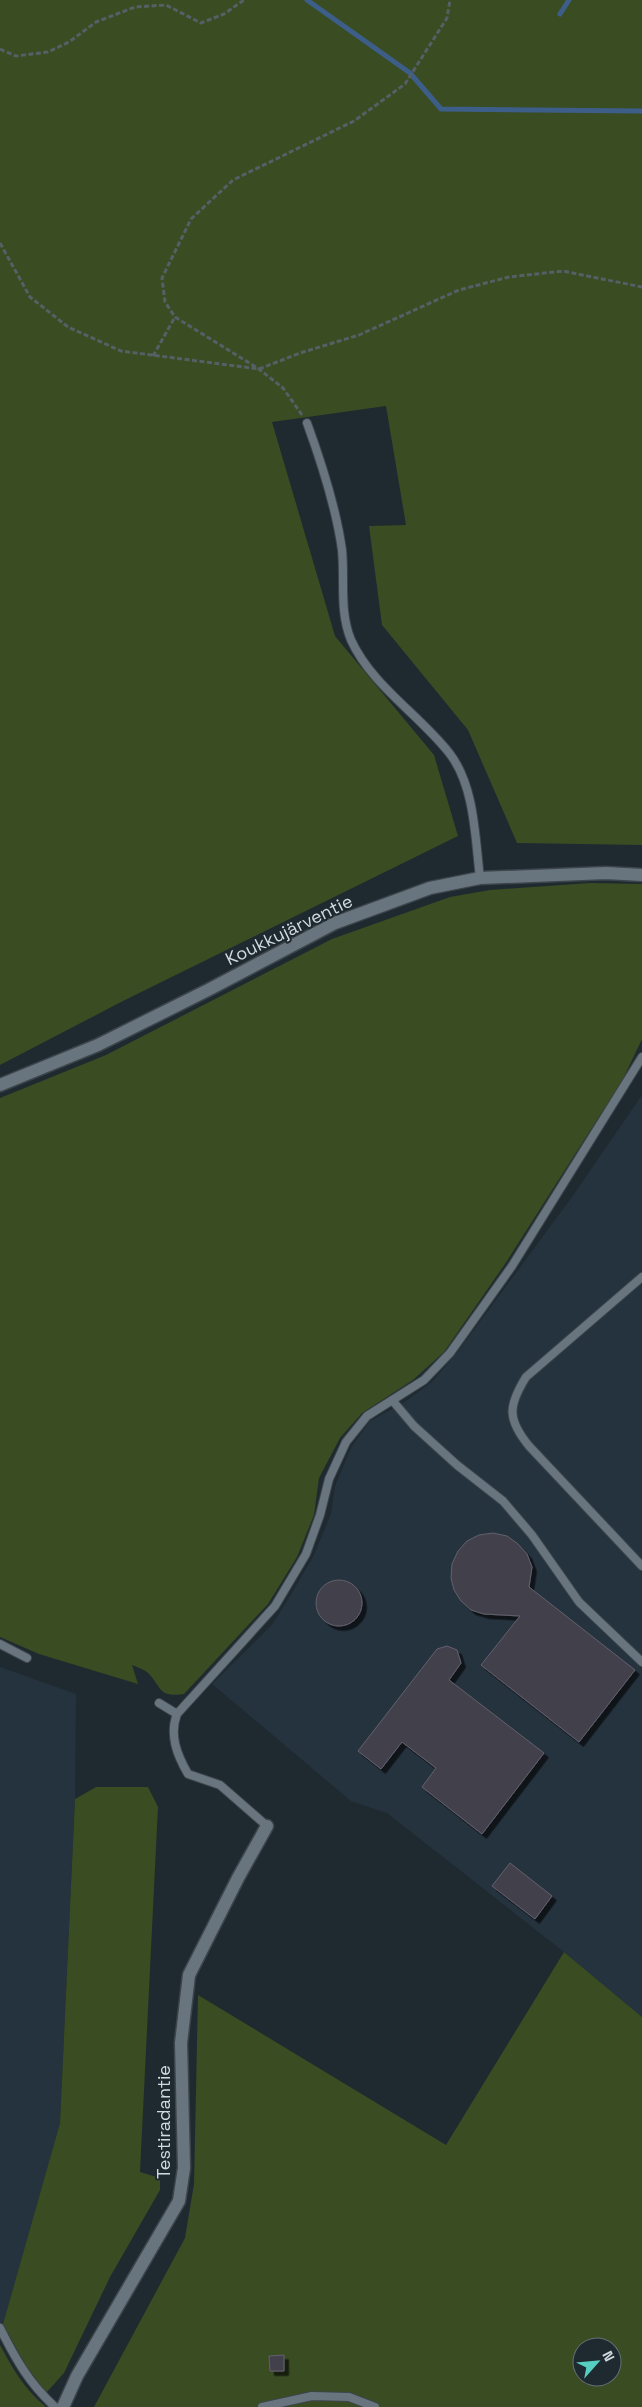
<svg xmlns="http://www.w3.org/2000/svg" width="642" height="2407" viewBox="0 0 642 2407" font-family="'Space Grotesk',sans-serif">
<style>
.built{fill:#25333f}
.green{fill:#3a4c22;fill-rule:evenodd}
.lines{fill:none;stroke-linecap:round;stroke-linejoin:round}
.stream{stroke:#3d5e89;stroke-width:5}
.building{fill:#43404b;stroke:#64606d;filter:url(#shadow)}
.service-casing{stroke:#3d454c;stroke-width:10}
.minor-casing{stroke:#3d454c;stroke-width:15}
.tertiary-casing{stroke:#3d454c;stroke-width:15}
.path{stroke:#565f65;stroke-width:3;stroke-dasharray:5 2.5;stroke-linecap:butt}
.service{stroke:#69757e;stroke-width:8}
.minor{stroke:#69757e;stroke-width:12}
.tertiary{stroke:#69757e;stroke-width:12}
.labels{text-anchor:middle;stroke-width:4;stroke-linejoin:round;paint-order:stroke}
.street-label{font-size:18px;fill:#d3dadf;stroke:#1f2930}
</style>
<defs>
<filter id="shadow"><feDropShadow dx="4.5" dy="4.5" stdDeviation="0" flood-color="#0009"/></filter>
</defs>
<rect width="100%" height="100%" fill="#1f2930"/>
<path class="built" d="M 642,1095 L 642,2017 L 564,1952 L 387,1813 L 351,1801 L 212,1684 L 272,1625 L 287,1601 L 313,1557 L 331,1514 L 335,1486 L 352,1446 L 370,1421 L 403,1403 L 432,1382 L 456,1354 L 572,1197 Z
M 0,1667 L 76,1694 L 75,1799 L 60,2123 L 3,2324 L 0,2326 Z"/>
<path class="green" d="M 0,0 L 642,0 L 642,845 L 517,843 L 468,730 L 382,625 L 369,526 L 406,525 L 386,406 L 272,422 L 335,636 L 434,755 L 458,836 L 123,1001 L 0,1065 Z
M 590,883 L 642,884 L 642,1039 L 623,1079 L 505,1264 L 444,1352 L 413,1380 L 362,1413 L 340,1438 L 319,1478 L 314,1515 L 297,1557 L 268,1604 L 184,1694 C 157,1698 162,1686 147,1672 C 143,1669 137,1667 132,1665 L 138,1684 L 39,1654 L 0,1637 L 0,1098 L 106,1055 L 332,939 L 450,897 L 490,890 Z
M 96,1787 L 148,1787 L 158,1807 L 140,2172 L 160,2178 L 160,2190 L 110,2277 L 64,2373 L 46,2393 L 26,2366 L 3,2324 L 60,2123 L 75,1799 Z
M 564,1952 L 642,2017 L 642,2407 L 94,2407 L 185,2238 L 194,2184 L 198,1995 L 446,2145 ZM 582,2347 L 612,2347 L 612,2377 L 582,2377 Z
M 0,2345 C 13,2369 25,2390 46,2407 L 0,2407 Z"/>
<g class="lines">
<path class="stream" d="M 307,0 L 410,73 L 441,109 L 642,111
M 560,14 L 569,0"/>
</g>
<path class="building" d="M 493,1533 L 507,1536 L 518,1544 L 527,1554 L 532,1567 L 529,1587 L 635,1670 L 579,1742 L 481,1665 L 520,1616 L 484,1614 L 471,1610 L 461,1601 L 454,1590 L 451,1578 L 452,1564 L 458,1551 L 467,1541 L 479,1535 Z
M316 1603a23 23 0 1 1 46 0a23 23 0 1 1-46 0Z
M 447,1646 L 457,1650 L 461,1663 L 449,1680 L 544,1753 L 482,1834 L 422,1787 L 436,1768 L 402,1742 L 381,1769 L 358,1751 L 437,1649 Z
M 510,1863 L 552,1896 L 535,1919 L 492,1886 Z
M 284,2355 L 284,2371 L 270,2371 L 269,2356 Z"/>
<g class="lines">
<defs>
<path id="service" d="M 307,423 C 322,464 336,507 342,550 C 345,580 339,611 351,640 C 372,686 420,715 450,754 C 475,787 475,838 480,878
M 642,1277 L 526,1377 C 508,1406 507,1419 529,1446 L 642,1566
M 392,1400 L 414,1426 L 457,1465 L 503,1501 L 532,1535 L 579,1602 L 642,1662
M 0,1644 L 27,1658
M 159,1703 L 177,1714
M 267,1826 L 220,1785 L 188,1774 C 177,1755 169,1735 177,1714 L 275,1606 L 306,1554 L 320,1515 L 329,1479 L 346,1442 L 367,1416 L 424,1380 L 450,1353 L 512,1266 L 642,1057
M 0,2328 C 16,2360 29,2383 55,2407
M 262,2407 L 312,2396 L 349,2397 L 375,2407"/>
<path id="minor" d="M 63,2407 L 77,2376 L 179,2201 L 184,2168 L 181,2043 L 189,1975 L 238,1878 L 267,1826"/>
<path id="tertiary" d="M 0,1085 L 98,1045 L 208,990 L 335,923 L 430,888 L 480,878 L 606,873 L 642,875"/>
</defs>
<use href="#service" class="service-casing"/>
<use href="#minor" class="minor-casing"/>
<use href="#tertiary" class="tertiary-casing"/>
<path class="path" d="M 0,49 L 16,56 L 48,52 L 69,42 L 96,22 L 135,7 L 166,5 L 201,23 L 224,14 L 244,0
M 0,243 L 30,297 L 68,327 L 121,351 L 259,369 L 300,353 L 359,335 L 459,290 L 509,277 L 563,271 L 642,287
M 153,356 L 175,317
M 302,415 L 283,388 L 259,369 L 175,317 L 165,302 L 162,278 L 191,219 L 233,180 L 354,121 L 405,84 L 447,18 L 450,0"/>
<use href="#service" class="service"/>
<use href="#minor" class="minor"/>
<use href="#tertiary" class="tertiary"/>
</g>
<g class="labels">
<g class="street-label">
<text transform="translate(289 930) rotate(-26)" y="6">Koukkujärventie</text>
<text transform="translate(164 2122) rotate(-90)" y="6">Testiradantie</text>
</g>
</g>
<g transform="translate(597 2362) rotate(63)"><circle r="24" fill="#1f2930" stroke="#677076"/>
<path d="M0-4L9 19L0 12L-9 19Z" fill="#57cec2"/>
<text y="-8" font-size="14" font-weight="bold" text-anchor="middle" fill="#d3dadf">N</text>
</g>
</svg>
